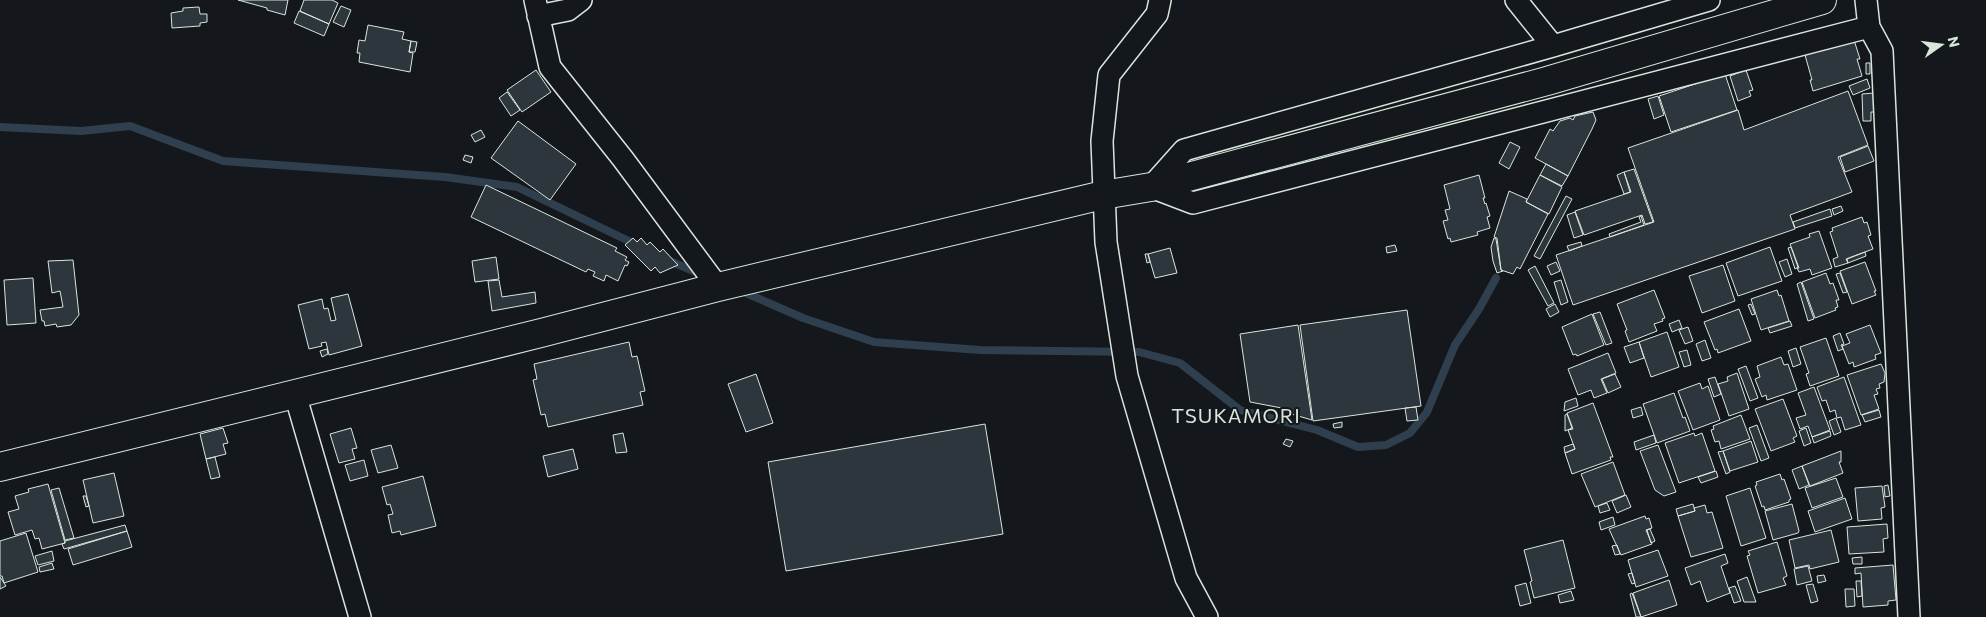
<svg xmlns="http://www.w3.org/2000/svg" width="1986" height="617" viewBox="0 0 1986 617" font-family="Commissioner,sans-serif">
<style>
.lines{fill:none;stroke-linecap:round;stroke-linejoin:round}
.stream{stroke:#2f3f4d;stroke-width:8}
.building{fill:#2c363c;stroke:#d8e6dc}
.street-casing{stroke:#d8e6dc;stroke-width:24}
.secondary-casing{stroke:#d8e6dc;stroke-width:30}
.street{stroke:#14181c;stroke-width:21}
.secondary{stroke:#14181c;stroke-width:28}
.labels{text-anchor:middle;stroke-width:4;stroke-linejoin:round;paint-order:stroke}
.quarter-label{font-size:20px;letter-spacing:1px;fill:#d8e6dc;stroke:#14181c}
</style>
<rect width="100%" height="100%" fill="#14181c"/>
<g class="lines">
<path class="stream" d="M 0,127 L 81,131 L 130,126 L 223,161 L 445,177 L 517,187 L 637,245
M 667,260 L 701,274
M 739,290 L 803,318 L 874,342 L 980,350 L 1139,352 L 1180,363 L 1240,410 L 1317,430 L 1358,447 L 1386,445 L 1410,433 L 1427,412 L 1455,345 L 1479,309 L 1496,278"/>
</g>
<path class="building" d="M 238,0 L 288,0 L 285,15 L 267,10 L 267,8 Z
M 304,0 L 332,0 L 338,3 L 329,24 L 300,11 Z
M 341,6 L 351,10 L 344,27 L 333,22 Z
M 199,7 L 200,14 L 207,14 L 207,22 L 200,23 L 200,26 L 172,28 L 171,13 L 183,11 L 183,8 Z
M 299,11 L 329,24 L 324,36 L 294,23 Z
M 368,25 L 404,32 L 402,39 L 411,41 L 409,52 L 413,53 L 410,72 L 359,62 L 360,53 L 357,53 L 359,40 L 365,41 Z
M 1854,40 L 1860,59 L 1857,59 L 1862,76 L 1813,91 L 1810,80 L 1812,80 L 1805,55 Z
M 411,41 L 417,42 L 415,52 L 409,52 Z
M 1866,63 L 1870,63 L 1870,74 L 1866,74 Z
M 536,70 L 551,92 L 522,112 L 507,90 Z
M 1746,70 L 1753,90 L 1749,91 L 1751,96 L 1738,101 L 1730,76 Z
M 1725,74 L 1737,110 L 1671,132 L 1659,96 Z
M 1867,79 L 1870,88 L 1853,95 L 1849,86 Z
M 1848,91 L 1868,145 L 1838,157 L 1852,192 L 1790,215 L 1795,229 L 1573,305 L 1556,255 L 1654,222 L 1628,148 L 1738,110 L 1744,130 Z
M 507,92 L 520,110 L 511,116 L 499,98 Z
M 1874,93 L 1875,112 L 1871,112 L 1871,121 L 1863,121 L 1862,94 Z
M 1658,96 L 1664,115 L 1654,119 L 1648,99 Z
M 1593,112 L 1596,120 L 1592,129 L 1568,176 L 1535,158 L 1550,129 L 1553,131 L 1560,121 L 1570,118 L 1573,120 L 1575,116 Z
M 518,121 L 576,164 L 550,200 L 491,158 Z
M 481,130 L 485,137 L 475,142 L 471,135 Z
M 1510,142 L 1520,147 L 1509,169 L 1499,163 Z
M 1868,146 L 1874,161 L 1845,172 L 1840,157 Z
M 465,155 L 473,157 L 471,163 L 463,160 Z
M 1546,164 L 1568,176 L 1562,186 L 1540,175 Z
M 1634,169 L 1653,222 L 1645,224 L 1642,215 L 1584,235 L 1575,211 L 1631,192 L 1624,172 Z
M 1624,172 L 1630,192 L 1624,194 L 1617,175 Z
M 1479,175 L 1485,198 L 1483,198 L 1485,204 L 1486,203 L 1490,216 L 1487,217 L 1490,228 L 1477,232 L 1478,235 L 1451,242 L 1450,238 L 1448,239 L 1443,221 L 1448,220 L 1445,210 L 1450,209 L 1444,185 Z
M 1540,175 L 1562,187 L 1549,214 L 1526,202 Z
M 486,185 L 617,248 L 615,251 L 627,257 L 625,260 L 629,262 L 627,266 L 625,265 L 618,281 L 606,275 L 604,281 L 593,276 L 595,272 L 588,269 L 586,272 L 471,217 Z
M 1509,191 L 1527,199 L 1526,202 L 1548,214 L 1520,269 L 1517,267 L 1513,274 L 1501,270 L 1497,238 L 1494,237 Z
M 1566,196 L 1572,199 L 1540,259 L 1534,256 Z
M 1841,206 L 1843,211 L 1834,215 L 1832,209 Z
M 1830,209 L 1832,216 L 1795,228 L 1793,222 Z
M 1575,212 L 1583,235 L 1574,238 L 1567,215 Z
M 1641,216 L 1644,225 L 1610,237 L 1609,234 L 1641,222 L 1639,217 Z
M 1862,217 L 1864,223 L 1867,222 L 1871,235 L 1868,236 L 1873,249 L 1846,259 L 1848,263 L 1835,267 L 1833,259 L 1838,257 L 1830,232 L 1833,231 L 1832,228 Z
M 1819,231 L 1832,268 L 1812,275 L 1810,269 L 1799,272 L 1797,268 L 1799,268 L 1790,244 L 1810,237 L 1809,234 Z
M 633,238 L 637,242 L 641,238 L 647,245 L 650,242 L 660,252 L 663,249 L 678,265 L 660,273 L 655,267 L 651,271 L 625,245 Z
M 1494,238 L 1496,239 L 1501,270 L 1503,271 L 1497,273 L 1493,261 L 1491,247 Z
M 1581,242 L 1582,246 L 1569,251 L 1567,246 Z
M 1395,245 L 1397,251 L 1387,253 L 1386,247 Z
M 1770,247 L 1782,281 L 1738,296 L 1726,263 Z
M 1791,247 L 1798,267 L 1795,269 L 1788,248 Z
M 1170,248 L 1177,273 L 1155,278 L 1148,254 Z
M 1865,252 L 1866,256 L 1848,263 L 1847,259 Z
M 1145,254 L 1148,254 L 1150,262 L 1147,263 Z
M 496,257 L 499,279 L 475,282 L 472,261 Z
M 1787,259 L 1792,274 L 1785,277 L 1779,262 Z
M 73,260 L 79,315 L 71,325 L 57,327 L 56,324 L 45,326 L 44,321 L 42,321 L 40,310 L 63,307 L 60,291 L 52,293 L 48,261 Z
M 1556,262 L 1560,271 L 1551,275 L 1547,266 Z
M 1865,262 L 1876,291 L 1874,291 L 1876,295 L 1852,304 L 1840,271 Z
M 1723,265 L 1735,301 L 1702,313 L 1689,276 Z
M 1535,266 L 1554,303 L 1548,306 L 1528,270 Z
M 1826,273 L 1830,284 L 1833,283 L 1839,300 L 1836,300 L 1838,307 L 1835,308 L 1836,310 L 1815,318 L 1802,282 Z
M 1840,273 L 1847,292 L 1843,293 L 1836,274 Z
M 33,278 L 36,323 L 7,325 L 4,280 Z
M 499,280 L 502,297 L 535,292 L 536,303 L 492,311 L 488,281 Z
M 1561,280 L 1568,302 L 1561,305 L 1554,282 Z
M 1801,282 L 1814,319 L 1808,321 L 1797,284 Z
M 1654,290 L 1665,318 L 1662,319 L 1663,321 L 1654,324 L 1657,331 L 1629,342 L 1625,331 L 1627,330 L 1617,304 Z
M 1777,290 L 1779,296 L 1781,295 L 1789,321 L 1761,330 L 1751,299 Z
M 348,294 L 362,346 L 329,355 L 326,342 L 321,343 L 322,346 L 309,349 L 298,305 L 322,299 L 324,309 L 328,308 L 331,321 L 336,320 L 331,298 Z
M 1555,304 L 1559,312 L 1550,317 L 1546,309 Z
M 1751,304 L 1755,314 L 1752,315 L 1748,305 Z
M 1739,309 L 1751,341 L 1718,353 L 1717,349 L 1715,350 L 1704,322 Z
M 1407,310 L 1421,406 L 1313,421 L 1300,325 Z
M 1600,312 L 1612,343 L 1606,345 L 1593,314 Z
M 1592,314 L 1604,345 L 1577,356 L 1576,354 L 1573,355 L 1562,327 Z
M 1679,320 L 1682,328 L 1672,332 L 1669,324 Z
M 1790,321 L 1792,326 L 1770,333 L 1768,328 Z
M 1298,325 L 1312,420 L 1288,413 L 1287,409 L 1250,402 L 1240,334 Z
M 1870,325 L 1881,353 L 1875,355 L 1876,359 L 1854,367 L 1853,362 L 1849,364 L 1842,346 L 1850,343 L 1846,334 Z
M 1688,327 L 1693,341 L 1685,344 L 1679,330 Z
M 1667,332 L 1679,367 L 1651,377 L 1639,342 Z
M 1840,333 L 1844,344 L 1841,345 L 1843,349 L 1838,351 L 1833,336 Z
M 1826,338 L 1839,376 L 1810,386 L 1806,374 L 1809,373 L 1800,347 Z
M 1705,340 L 1711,358 L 1702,361 L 1696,344 Z
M 629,342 L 632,357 L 637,356 L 645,391 L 640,392 L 643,405 L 548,427 L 545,414 L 541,415 L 533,380 L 537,379 L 534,364 Z
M 1639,342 L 1644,358 L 1630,363 L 1624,347 Z
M 1796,348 L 1801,364 L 1793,367 L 1788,351 Z
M 327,349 L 328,354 L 322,357 L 320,351 Z
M 1687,350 L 1691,365 L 1684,367 L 1679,352 Z
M 1608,353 L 1616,373 L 1601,379 L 1607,393 L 1594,398 L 1591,390 L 1578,395 L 1568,369 Z
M 1781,357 L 1784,365 L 1788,364 L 1797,390 L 1767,400 L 1766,395 L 1762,397 L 1755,379 L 1760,377 L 1757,366 Z
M 1881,364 L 1885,373 L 1884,382 L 1879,384 L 1880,388 L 1876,389 L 1878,394 L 1874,395 L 1879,409 L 1861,415 L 1847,375 Z
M 1746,366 L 1758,398 L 1750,401 L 1738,369 Z
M 1737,373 L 1749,409 L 1729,416 L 1718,384 L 1728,381 L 1727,377 Z
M 756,374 L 773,423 L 746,432 L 728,384 Z
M 1615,374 L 1621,387 L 1608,393 L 1602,379 Z
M 1715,377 L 1721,394 L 1714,397 L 1708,379 Z
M 1844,377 L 1861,425 L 1845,430 L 1841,417 L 1837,418 L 1835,410 L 1830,412 L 1826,400 L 1822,401 L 1817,387 Z
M 1700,383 L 1702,389 L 1708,386 L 1720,420 L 1693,430 L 1678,391 Z
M 1814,387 L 1830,430 L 1812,437 L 1808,426 L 1800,429 L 1796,418 L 1806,415 L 1798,393 Z
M 1674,393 L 1683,418 L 1685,417 L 1690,431 L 1657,443 L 1643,404 Z
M 1576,398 L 1578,406 L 1564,411 L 1565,402 Z
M 1783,399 L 1797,436 L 1793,438 L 1795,442 L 1771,451 L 1755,409 Z
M 1593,403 L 1613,457 L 1610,457 L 1611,460 L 1572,474 L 1565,453 L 1575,449 L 1568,430 L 1573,429 L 1567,413 Z
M 1416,407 L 1418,420 L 1407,421 L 1405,408 Z
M 1641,407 L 1643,415 L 1633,418 L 1631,410 Z
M 1879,410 L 1881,417 L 1865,422 L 1862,415 Z
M 1567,414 L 1572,428 L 1565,431 L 1565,415 Z
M 1741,415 L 1750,439 L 1721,449 L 1719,441 L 1715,442 L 1711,430 L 1714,429 L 1713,426 Z
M 1836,418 L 1841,432 L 1834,435 L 1829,421 Z
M 1342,422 L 1342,427 L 1334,428 L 1333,424 Z
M 985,424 L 1003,534 L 786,571 L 768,462 Z
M 1757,425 L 1769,458 L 1761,461 L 1749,428 Z
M 223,428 L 228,443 L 223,444 L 226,454 L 206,459 L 200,434 Z
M 351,428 L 357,448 L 352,449 L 355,459 L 339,463 L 330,434 Z
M 1806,428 L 1811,443 L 1804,446 L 1799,431 Z
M 1830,431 L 1831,436 L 1814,443 L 1812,437 Z
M 623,433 L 627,452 L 616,453 L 613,435 Z
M 1694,433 L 1695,436 L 1702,433 L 1715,471 L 1679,483 L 1665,443 Z
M 1654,435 L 1656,443 L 1636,450 L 1634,442 Z
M 1286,439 L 1293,441 L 1290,447 L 1283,444 Z
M 1751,441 L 1758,462 L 1730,471 L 1723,451 Z
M 1573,444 L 1575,449 L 1565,453 L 1564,447 Z
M 391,445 L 398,468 L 378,473 L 371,450 Z
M 1658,445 L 1676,492 L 1664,496 L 1655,490 L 1640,451 Z
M 573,449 L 578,469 L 548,477 L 543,456 Z
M 1723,451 L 1730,472 L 1726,474 L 1718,452 Z
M 1841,451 L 1841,462 L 1839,462 L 1843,473 L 1810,486 L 1802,466 Z
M 215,457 L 220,477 L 211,479 L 206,459 Z
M 364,460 L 368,476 L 350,481 L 345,465 Z
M 1613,462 L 1625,495 L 1595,507 L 1581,474 Z
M 1802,466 L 1809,485 L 1799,489 L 1792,470 Z
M 1716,471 L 1718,477 L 1701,483 L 1698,477 Z
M 114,473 L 124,516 L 93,523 L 83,480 Z
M 1780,474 L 1782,480 L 1784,479 L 1791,499 L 1789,500 L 1789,502 L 1765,510 L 1764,506 L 1762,507 L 1755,486 L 1757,485 L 1756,482 Z
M 423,476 L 436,526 L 401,535 L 400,531 L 392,533 L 388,515 L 393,514 L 390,504 L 387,505 L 382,487 Z
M 1836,478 L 1843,497 L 1812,508 L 1805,488 Z
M 48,484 L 65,543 L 42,549 L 39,538 L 35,539 L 32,530 L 15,535 L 8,512 L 19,509 L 15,496 L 29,492 L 28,489 Z
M 1888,485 L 1890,496 L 1885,497 L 1884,486 Z
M 1882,486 L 1885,507 L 1881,508 L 1882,519 L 1858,521 L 1855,488 Z
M 59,488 L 74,538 L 65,540 L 51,490 Z
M 1750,488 L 1766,538 L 1741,546 L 1726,496 Z
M 1626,495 L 1631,507 L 1617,513 L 1612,501 Z
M 83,496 L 86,496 L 89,506 L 86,507 Z
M 1845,498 L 1852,519 L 1815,532 L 1808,511 Z
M 1607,503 L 1610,510 L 1600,513 L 1598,506 Z
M 1693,504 L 1695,511 L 1678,516 L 1676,509 Z
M 1792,504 L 1799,531 L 1798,533 L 1773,540 L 1765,511 Z
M 1705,505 L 1707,513 L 1712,512 L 1723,548 L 1691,557 L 1678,516 L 1695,511 L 1694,508 Z
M 1645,516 L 1646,519 L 1649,518 L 1652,528 L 1646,530 L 1652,544 L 1621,555 L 1609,529 Z
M 1613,517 L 1615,525 L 1601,530 L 1599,522 Z
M 1887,524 L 1888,538 L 1883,539 L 1884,552 L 1849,554 L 1847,527 Z
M 125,525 L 127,531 L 64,549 L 62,544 L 65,543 L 65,541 Z
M 1650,529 L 1655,541 L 1651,543 L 1647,530 Z
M 1831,530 L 1839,562 L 1810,569 L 1809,565 L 1795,568 L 1789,540 Z
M 127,531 L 132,547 L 73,565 L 68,549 Z
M 26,533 L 38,572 L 4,583 L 2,576 L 0,576 L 0,541 Z
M 1563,540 L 1575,588 L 1534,598 L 1530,582 L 1532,581 L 1524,550 Z
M 1777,542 L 1787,576 L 1783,578 L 1786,585 L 1758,593 L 1747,556 L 1750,555 L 1748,551 Z
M 1617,545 L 1620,554 L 1615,555 L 1612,546 Z
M 1658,550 L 1668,576 L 1636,587 L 1628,560 Z
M 52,551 L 54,561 L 38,565 L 35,556 Z
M 1725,554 L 1728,563 L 1721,566 L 1730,593 L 1707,602 L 1700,581 L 1691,585 L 1685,568 Z
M 1862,557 L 1862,564 L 1853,564 L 1852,558 Z
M 52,563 L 54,569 L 40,572 L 39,567 Z
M 1893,565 L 1896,600 L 1888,601 L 1888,605 L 1863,607 L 1861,573 L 1855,574 L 1855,568 Z
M 1808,566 L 1812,581 L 1797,585 L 1794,569 Z
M 1632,573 L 1635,583 L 1632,584 L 1628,574 Z
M 1824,575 L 1826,581 L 1818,583 L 1817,576 Z
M 0,577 L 6,586 L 0,589 Z
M 1747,577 L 1756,602 L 1744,602 L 1737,581 Z
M 1669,580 L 1677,605 L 1641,617 L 1633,593 Z
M 1856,581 L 1861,581 L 1862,596 L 1857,597 Z
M 1526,583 L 1531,603 L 1520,606 L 1515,586 Z
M 1813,584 L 1818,601 L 1811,603 L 1806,585 Z
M 1735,586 L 1741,601 L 1734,603 L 1729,588 Z
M 1845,589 L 1854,589 L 1855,606 L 1846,607 Z
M 1571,591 L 1574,600 L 1560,603 L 1558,595 Z
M 1632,593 L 1641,617 L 1636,617 L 1630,594 Z"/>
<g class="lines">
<defs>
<path id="street" d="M 535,0 L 550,67 L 623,159 L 718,287
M 1160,0 L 1157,14 L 1109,75 L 1102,141 L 1106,242 L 1127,376 L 1186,578 L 1207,617
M 1516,0 L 1553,46
M 1709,0 L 1553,46 L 1184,150 L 1151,187 L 1193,203 L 1869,27
M 1866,0 L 1869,27 L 1882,51 L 1909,617
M 538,16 L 568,10 L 581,0
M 295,394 L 360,617"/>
<path id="secondary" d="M 0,467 L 541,333 L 718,287 L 1103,195 L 1151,187 L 1547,81 L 1822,0"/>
</defs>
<use href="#street" class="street-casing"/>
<use href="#secondary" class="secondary-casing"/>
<use href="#street" class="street"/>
<use href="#secondary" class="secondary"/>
</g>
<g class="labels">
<g class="quarter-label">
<text x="1236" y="423">TSUKAMORI</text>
</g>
</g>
<g transform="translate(1941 45) rotate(76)" stroke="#14181c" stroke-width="4" paint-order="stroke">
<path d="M0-4L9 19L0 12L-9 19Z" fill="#d8e6dc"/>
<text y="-8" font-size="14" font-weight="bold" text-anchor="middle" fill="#d8e6dc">N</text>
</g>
</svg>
